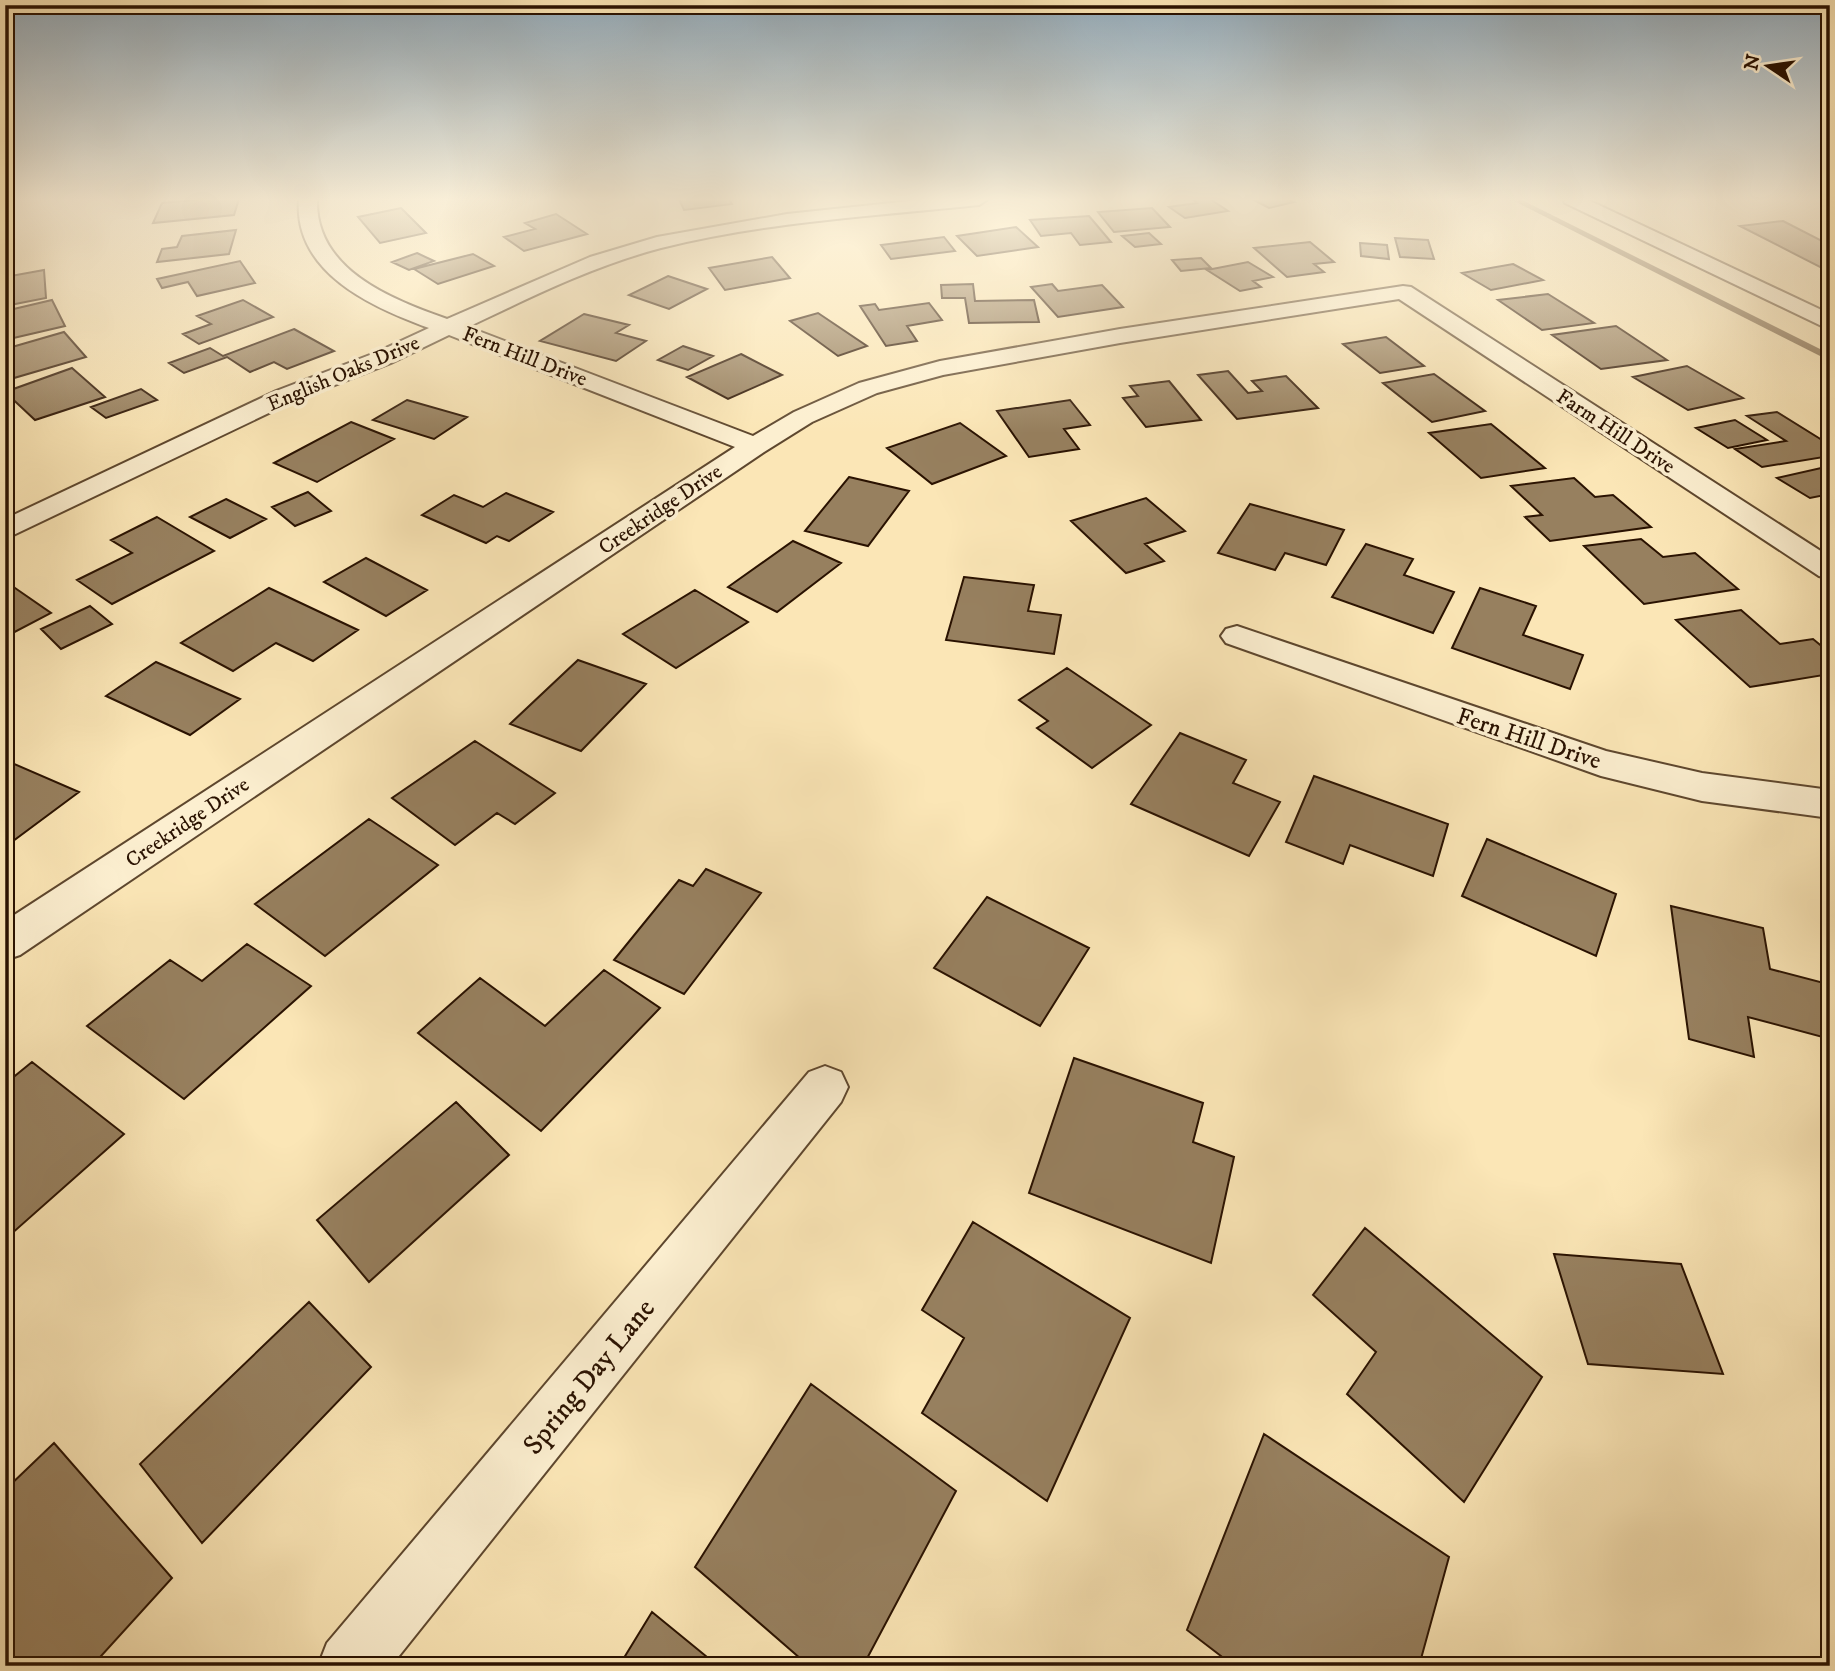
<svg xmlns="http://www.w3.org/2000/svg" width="1835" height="1671" viewBox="0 0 1835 1671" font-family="'IM FELL DW Pica',serif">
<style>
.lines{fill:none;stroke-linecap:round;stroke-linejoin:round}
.stream{fill:#7d6648;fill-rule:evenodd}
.building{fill:#97805f;stroke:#2a1201;stroke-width:2}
.minor-casing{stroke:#5e472e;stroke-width:4}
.minor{fill:#fcefd0;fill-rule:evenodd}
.labels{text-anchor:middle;stroke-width:7;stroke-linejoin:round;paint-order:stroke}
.far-street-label{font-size:21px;fill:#2a1201;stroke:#fcefd0}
.street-label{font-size:24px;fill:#2a1201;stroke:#fcefd0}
.near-street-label{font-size:28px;fill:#2a1201;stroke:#fcefd0}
</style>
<rect width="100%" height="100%" fill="#fbe6b6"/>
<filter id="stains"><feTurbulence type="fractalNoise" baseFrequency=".00286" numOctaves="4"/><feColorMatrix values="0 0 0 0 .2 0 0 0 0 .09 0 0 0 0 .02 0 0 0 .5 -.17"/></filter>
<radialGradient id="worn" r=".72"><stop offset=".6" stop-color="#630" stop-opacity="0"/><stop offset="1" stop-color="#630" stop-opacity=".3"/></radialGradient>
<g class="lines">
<path class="stream" d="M 1510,199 L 1520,199 L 1830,354 L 1830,361 Z"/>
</g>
<path class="building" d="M 204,199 L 239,199 L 234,215 L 153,223 L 162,203 Z
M 679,199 L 729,199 L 732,204 L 684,210 Z
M 1193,199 L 1210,199 L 1228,211 L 1185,218 L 1169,207 L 1197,203 Z
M 1252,199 L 1287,199 L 1294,202 L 1269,208 Z
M 401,208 L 426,233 L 380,243 L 358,217 Z
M 1152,208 L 1170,227 L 1114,232 L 1098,212 Z
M 556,214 L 587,234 L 524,251 L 504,237 L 535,229 L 525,223 Z
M 1089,216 L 1111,242 L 1080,245 L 1071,233 L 1041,236 L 1030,220 Z
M 1783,221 L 1830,245 L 1830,268 L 1824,269 L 1740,226 Z
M 1016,227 L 1038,247 L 977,256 L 957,236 Z
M 236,230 L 229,254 L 157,262 L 162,249 L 177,247 L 182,236 Z
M 1149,233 L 1161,244 L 1135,247 L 1122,236 Z
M 944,237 L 955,251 L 891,259 L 881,245 Z
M 1395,238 L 1428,240 L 1434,259 L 1400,257 Z
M 1310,242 L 1334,262 L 1314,264 L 1324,272 L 1287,277 L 1254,248 Z
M 1360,243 L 1387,245 L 1389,259 L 1361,256 Z
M 417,253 L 434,261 L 409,270 L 392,262 Z
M 473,254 L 494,266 L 438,284 L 414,269 Z
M 772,257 L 790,278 L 725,290 L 709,268 Z
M 1201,258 L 1211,268 L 1181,271 L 1172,260 Z
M 240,261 L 255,283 L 197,296 L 188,282 L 162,288 L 157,279 Z
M 1248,262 L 1273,277 L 1253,281 L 1261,287 L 1240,291 L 1207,270 Z
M 1513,264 L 1543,280 L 1491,290 L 1462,273 Z
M 44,270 L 46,298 L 5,306 L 5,277 Z
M 668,276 L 707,289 L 669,309 L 629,295 Z
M 973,284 L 975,301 L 1034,300 L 1039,322 L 969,323 L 965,298 L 942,298 L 941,285 Z
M 1052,284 L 1058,291 L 1102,285 L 1123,307 L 1058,317 L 1031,287 Z
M 1548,294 L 1594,323 L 1542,330 L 1498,300 Z
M 52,300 L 65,326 L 5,340 L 5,311 Z
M 243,300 L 273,317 L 199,344 L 183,334 L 211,324 L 197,316 Z
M 929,303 L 942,320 L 907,326 L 917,341 L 886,346 L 860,306 L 875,304 L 879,310 Z
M 818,313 L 867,346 L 838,356 L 790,321 Z
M 584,314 L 629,325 L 616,333 L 646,341 L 616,361 L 540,341 Z
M 1616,326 L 1667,360 L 1601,369 L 1552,335 Z
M 294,329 L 334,351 L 287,369 L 274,362 L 250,372 L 227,357 L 184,373 L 169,363 L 210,348 L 223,356 Z
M 64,332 L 86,357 L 14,378 L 5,366 L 5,349 Z
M 1386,337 L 1424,366 L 1380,373 L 1343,344 Z
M 683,346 L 713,356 L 688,370 L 658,360 Z
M 741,354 L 782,375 L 728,399 L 687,377 Z
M 1687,366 L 1743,398 L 1688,410 L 1633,377 Z
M 72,368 L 105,397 L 35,420 L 5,392 Z
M 1228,371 L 1248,393 L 1262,391 L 1252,381 L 1286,376 L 1318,408 L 1237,419 L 1198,375 Z
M 1434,374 L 1485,411 L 1432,422 L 1383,383 Z
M 1169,381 L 1201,420 L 1146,427 L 1123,398 L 1138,396 L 1130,386 Z
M 141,389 L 157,400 L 106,418 L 91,407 Z
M 407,400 L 467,417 L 434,439 L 373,420 Z
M 1070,400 L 1090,425 L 1064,429 L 1079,449 L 1029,457 L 997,411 Z
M 1777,412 L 1830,445 L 1830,456 L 1762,467 L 1735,449 L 1786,441 L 1747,416 Z
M 1735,420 L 1767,440 L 1728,448 L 1696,428 Z
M 351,422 L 394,439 L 317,482 L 274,463 Z
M 960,423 L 1006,456 L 932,484 L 887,448 Z
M 1491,424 L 1545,468 L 1481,478 L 1429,433 Z
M 1830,466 L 1830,494 L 1810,498 L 1777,478 Z
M 849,477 L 909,491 L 868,546 L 805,531 Z
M 1574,478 L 1595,497 L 1613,495 L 1651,527 L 1550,541 L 1525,517 L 1542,515 L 1511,486 Z
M 308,492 L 331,511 L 295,526 L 272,507 Z
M 506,493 L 553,512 L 509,541 L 497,536 L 486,543 L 422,515 L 454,495 L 483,507 Z
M 1146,498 L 1185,531 L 1145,544 L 1164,561 L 1126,573 L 1071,521 Z
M 226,499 L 266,519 L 230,538 L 190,517 Z
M 1250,504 L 1344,530 L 1326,565 L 1285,553 L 1275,570 L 1218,553 Z
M 157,517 L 214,551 L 112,604 L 77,580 L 132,553 L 111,540 Z
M 1641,539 L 1663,557 L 1695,553 L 1738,589 L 1644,604 L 1584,546 Z
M 793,541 L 841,563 L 777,612 L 728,587 Z
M 1366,544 L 1413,559 L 1404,575 L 1454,592 L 1433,633 L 1332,597 Z
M 366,558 L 427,590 L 386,616 L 324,582 Z
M 964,577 L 1034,585 L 1028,611 L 1061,615 L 1054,654 L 946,640 Z
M 15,588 L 51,613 L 5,637 L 5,593 Z
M 269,588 L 358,630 L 313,661 L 276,643 L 233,671 L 181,643 Z
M 1480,588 L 1536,606 L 1523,635 L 1583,655 L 1570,689 L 1452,648 Z
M 695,590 L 748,622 L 676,668 L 623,634 Z
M 90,606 L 112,624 L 61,649 L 41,629 Z
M 1741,610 L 1780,644 L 1813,639 L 1830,653 L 1830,674 L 1750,687 L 1676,620 Z
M 578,660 L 646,684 L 581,751 L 510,724 Z
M 156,662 L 240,699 L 190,735 L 106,696 Z
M 1067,668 L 1151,725 L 1092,768 L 1037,728 L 1048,721 L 1019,700 Z
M 1180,733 L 1246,760 L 1233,783 L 1280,802 L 1249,856 L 1131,804 Z
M 475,741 L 555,793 L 515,824 L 497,813 L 455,845 L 392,798 Z
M 5,760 L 79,792 L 5,847 Z
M 1314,776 L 1448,824 L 1433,876 L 1350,845 L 1343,864 L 1286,842 Z
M 369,819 L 438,865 L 325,956 L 255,904 Z
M 1487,839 L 1616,894 L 1596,956 L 1462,896 Z
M 706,869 L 761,893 L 684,994 L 614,960 L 679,880 L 693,886 Z
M 987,897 L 1089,948 L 1040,1026 L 934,968 Z
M 1671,906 L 1763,928 L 1770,969 L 1824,983 L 1830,1006 L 1830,1039 L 1748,1017 L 1754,1057 L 1689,1039 Z
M 247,944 L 311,986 L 184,1099 L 87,1026 L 170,960 L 202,981 Z
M 604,970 L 660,1008 L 541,1131 L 418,1033 L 480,978 L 545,1026 Z
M 1074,1058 L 1203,1103 L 1193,1142 L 1234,1157 L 1211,1263 L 1029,1193 Z
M 32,1062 L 124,1134 L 9,1236 L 5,1232 L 5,1084 Z
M 456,1102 L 509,1155 L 369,1282 L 317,1220 Z
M 973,1222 L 1130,1318 L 1047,1501 L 922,1413 L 964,1338 L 922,1310 Z
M 1365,1228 L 1542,1377 L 1464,1502 L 1347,1394 L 1376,1352 L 1313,1295 Z
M 1554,1254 L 1681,1264 L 1723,1374 L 1588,1364 Z
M 309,1302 L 371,1367 L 202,1543 L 140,1464 Z
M 811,1384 L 956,1491 L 863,1666 L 809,1666 L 695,1567 Z
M 1264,1434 L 1449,1557 L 1419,1666 L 1234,1666 L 1187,1630 Z
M 54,1443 L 172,1578 L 92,1666 L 17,1666 L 12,1659 L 5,1666 L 5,1490 Z
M 652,1612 L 718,1666 L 619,1666 Z"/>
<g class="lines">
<defs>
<path id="minor" d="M 299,199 L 317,199 C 315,270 391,299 447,319 L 590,257 L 657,237 L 787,214 L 929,199 L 988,199 L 979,205 C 874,216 764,222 661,248 C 593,266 531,297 468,327 L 753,436 L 794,412 L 859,383 L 940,361 L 1120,329 L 1403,286 L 1411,287 L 1830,557 L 1830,579 L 1819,576 L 1399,299 L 1120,343 L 943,375 L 877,393 L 812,422 L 764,452 L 20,955 L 5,960 L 5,921 L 735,447 L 449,335 L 391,363 L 294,401 L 5,539 L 5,519 L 276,391 L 375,353 L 429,328 C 371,307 293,272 299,199 Z
M 1563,199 L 1586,199 L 1830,314 L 1830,330 L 1565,203 Z
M 1237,626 L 1606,751 L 1702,773 L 1830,790 L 1830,818 L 1702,801 L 1601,776 L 1226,643 L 1221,636 L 1226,629 Z
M 825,1066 L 841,1072 L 848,1087 L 841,1102 L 391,1666 L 318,1666 L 327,1643 L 809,1072 Z"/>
</defs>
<use href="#minor" class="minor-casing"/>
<use href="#minor" class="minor"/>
</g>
<linearGradient id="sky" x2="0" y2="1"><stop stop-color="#93abbb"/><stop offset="0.46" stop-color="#fdf4de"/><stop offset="1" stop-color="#fdf4de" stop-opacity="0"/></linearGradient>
<rect width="1835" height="433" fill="url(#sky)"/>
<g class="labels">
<g class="far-street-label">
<text transform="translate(525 356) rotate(21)" y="7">Fern Hill Drive</text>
<text transform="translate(343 373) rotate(-23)" y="7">English Oaks Drive</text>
<text transform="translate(1616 431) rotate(33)" y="7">Farm Hill Drive</text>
<text transform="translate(660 509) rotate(-34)" y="7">Creekridge Drive</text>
<text transform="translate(187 822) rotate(-34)" y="7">Creekridge Drive</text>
</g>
<g class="street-label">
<text transform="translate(1529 738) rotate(18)" y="8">Fern Hill Drive</text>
</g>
<g class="near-street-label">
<text transform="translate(588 1376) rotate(-51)" y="10">Spring Day Lane</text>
</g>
</g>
<rect width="1835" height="1671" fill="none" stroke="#fbe6b6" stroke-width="28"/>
<rect x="7" y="7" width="1821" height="1657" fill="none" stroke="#2a1201" stroke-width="3.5"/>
<rect x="14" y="14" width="1807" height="1643" fill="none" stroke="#2a1201" stroke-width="2"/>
<g transform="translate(1768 66) rotate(283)" stroke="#fcefd0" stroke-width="5" paint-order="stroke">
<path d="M0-5L12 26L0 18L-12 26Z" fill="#2a1201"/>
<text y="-10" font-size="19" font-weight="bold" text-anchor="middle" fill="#2a1201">N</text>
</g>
<rect width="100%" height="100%" filter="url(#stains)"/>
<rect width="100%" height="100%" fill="url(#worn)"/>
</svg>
